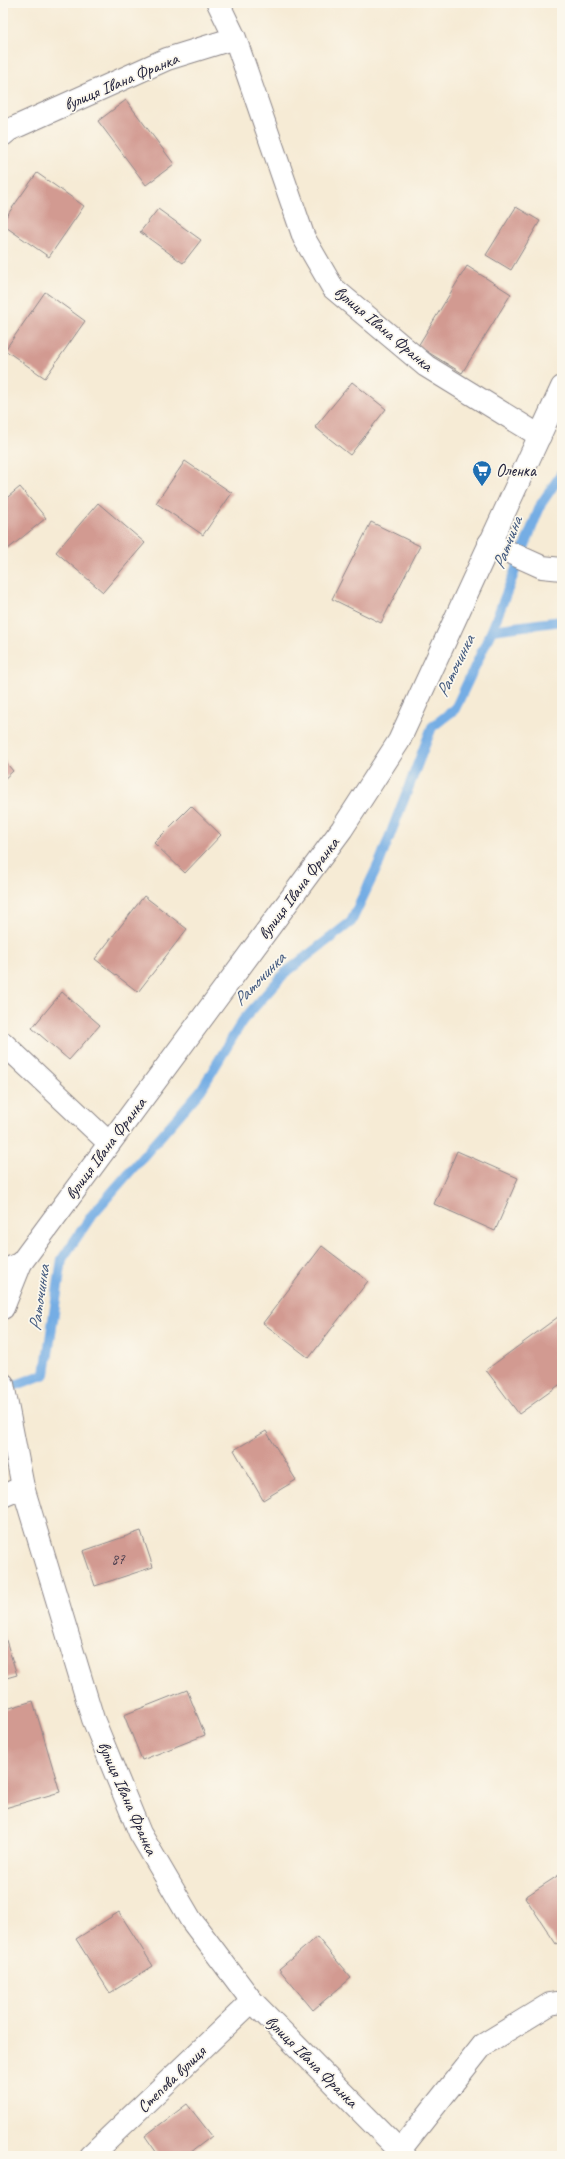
<svg xmlns="http://www.w3.org/2000/svg" width="565" height="2159" viewBox="0 0 565 2159" font-family="Caveat,sans-serif">
<style>
.lines{fill:none;stroke-linecap:round;stroke-linejoin:round}
.stream{stroke:#74ade4;stroke-width:10}
.building{fill:#d29a91}
.minor-casing{stroke:#8c8688;stroke-width:24}
.major-casing{stroke:#8c8688;stroke-width:24}
.minor{stroke:#fff;stroke-width:22}
.major{stroke:#fff;stroke-width:22}
.labels{text-anchor:middle;stroke-width:3.5;stroke-linejoin:round;paint-order:stroke}
.number-label{font-size:15px;fill:#4e4050}
.street-label{font-size:17px;fill:#22223b;stroke:#fbf7ec}
.poi-label{font-size:17px;fill:#22223b;stroke:#fbf7ec;text-anchor:start}
.water-label{font-size:18px;font-style:italic;fill:#435a7f;stroke:#fbf7ec}
</style>
<rect width="100%" height="100%" fill="#fbf7ec"/>
<filter id="ink" filterUnits="userSpaceOnUse"><feTurbulence type="fractalNoise" baseFrequency=".025" numOctaves="2"/><feDisplacementMap in="SourceGraphic" scale="8" xChannelSelector="R" yChannelSelector="G"/><feConvolveMatrix kernelMatrix="1 2 1 2 8 2 1 2 1" color-interpolation-filters="sRGB"/></filter>
<filter id="wash" filterUnits="userSpaceOnUse"><feTurbulence type="fractalNoise" baseFrequency=".012" numOctaves="4" result="noise"/><feDisplacementMap in="SourceGraphic" scale="16" xChannelSelector="R" yChannelSelector="G"/><feGaussianBlur stdDeviation="0.9" result="paint"/><feColorMatrix in="noise" values="0 0 0 0 0 0 0 0 0 0 0 0 0 0 0 0 0 1.4 0 .05"/><feComposite in="paint" operator="in"/></filter>
<g filter="url(#wash)">
<rect width="100%" height="100%" fill="#f6ebd5"/>
<g class="lines">
<path class="stream" d="M 492,630 L 541,504 L 562,473
M 3,1390 L 45,1374 L 62,1259 L 92,1215 L 201,1090 L 243,1020 L 285,973 L 351,922 L 380,861 L 432,727 L 455,709 L 492,630 L 562,621"/>
</g>
<g id="blocks">
<path class="building" d="M 126,100 L 174,164 L 146,185 L 98,121 Z
M 37,173 L 84,206 L 49,257 L 3,225 L 3,221 Z
M 516,207 L 540,221 L 511,270 L 486,255 Z
M 158,209 L 201,240 L 183,263 L 140,232 Z
M 467,266 L 511,294 L 462,373 L 418,346 Z
M 45,292 L 85,321 L 45,378 L 5,350 Z
M 352,382 L 386,409 L 350,455 L 315,427 Z
M 185,461 L 232,493 L 203,535 L 156,503 Z
M 20,487 L 46,518 L 8,549 L 3,544 L 3,501 Z
M 98,503 L 145,543 L 103,592 L 56,552 Z
M 371,522 L 420,546 L 381,623 L 332,599 Z
M 3,759 L 13,771 L 3,780 Z
M 191,806 L 221,835 L 185,873 L 154,843 Z
M 144,896 L 187,929 L 138,992 L 95,959 Z
M 62,992 L 100,1025 L 69,1060 L 32,1028 Z
M 457,1151 L 518,1178 L 495,1231 L 434,1204 Z
M 322,1246 L 368,1281 L 309,1358 L 263,1323 Z
M 562,1314 L 562,1383 L 519,1414 L 486,1370 Z
M 266,1431 L 296,1480 L 263,1500 L 234,1450 Z
M 141,1531 L 153,1567 L 95,1586 L 83,1551 Z
M 3,1631 L 17,1675 L 3,1679 Z
M 187,1690 L 205,1735 L 142,1760 L 124,1715 Z
M 33,1701 L 60,1792 L 5,1808 L 3,1801 L 3,1710 Z
M 562,1873 L 562,1940 L 556,1944 L 525,1897 Z
M 119,1912 L 153,1966 L 110,1993 L 76,1939 Z
M 317,1937 L 351,1978 L 313,2010 L 279,1969 Z
M 187,2104 L 212,2136 L 186,2156 L 159,2156 L 145,2136 Z"/>
</g>
</g>
<g filter="url(#ink)">
<use href="#blocks" fill-opacity="0" stroke="#8c8688" stroke-width="1"/>
<g class="lines">
<defs>
<path id="minor" d="M 218,3 L 235,38 L 304,238 L 333,288 L 426,366 L 540,436
M 3,135 L 9,130 L 167,59 L 235,38
M 489,543 L 542,567 L 562,569
M 3,1043 L 109,1143
M 3,1271 L 21,1263
M 3,1496 L 23,1487
M 400,2150 L 483,2045 L 550,2004 L 562,2002
M 90,2156 L 252,2001"/>
<path id="major" d="M 3,1308 L 21,1263 L 342,829 L 399,741 L 562,387
M 3,1384 L 23,1487 L 93,1719 L 140,1833 L 191,1920 L 252,2001 L 405,2156"/>
</defs>
<use href="#minor" class="minor-casing"/>
<use href="#major" class="major-casing"/>
<use href="#minor" class="minor"/>
<use href="#major" class="major"/>
</g>
</g>
<defs>
<symbol id="supermarket-pin" viewBox="-11 -11 22 30"><path d="M0 17L-7.5 6A9.5 9.5 0 1 1 7.5 6Z" fill="#1f6fb2" stroke="#fbf7ec"/><path d="M-6-5.5h2.5l.6 2H6L4.5 2H-2.5L-4.4-4H-6ZM-1.5 3.2a1.3 1.3 0 1 0 .1 0ZM3 3.2a1.3 1.3 0 1 0 .1 0Z" fill="#fff"/></symbol>
</defs>
<g fill-rule="evenodd">
<use href="#supermarket-pin" x="471" y="459" width="22" height="30"/>
</g>
<g class="labels">
<g class="number-label">
<text x="118" y="1564">87</text>
</g>
<g class="street-label">
<text transform="translate(121 81) rotate(-23)" y="6">вулиця Івана Франка</text>
<text transform="translate(384 328) rotate(40)" y="6">вулиця Івана Франка</text>
<text transform="translate(298 888) rotate(-53)" y="6">вулиця Івана Франка</text>
<text transform="translate(105 1148) rotate(-53)" y="6">вулиця Івана Франка</text>
<text transform="translate(128 1798) rotate(66)" y="6">вулиця Івана Франка</text>
<text transform="translate(312 2061) rotate(45)" y="6">вулиця Івана Франка</text>
<text transform="translate(171 2079) rotate(-44)" y="6">Степова вулиця</text>
</g>
<g class="poi-label">
<text x="496" y="476">Оленка</text>
</g>
<g class="water-label">
<text transform="translate(507 543) rotate(-69)" y="6">Ратчина</text>
<text transform="translate(455 666) rotate(-64)" y="6">Раточинка</text>
<text transform="translate(259 979) rotate(-46)" y="6">Раточинка</text>
<text transform="translate(39 1298) rotate(-82)" y="6">Раточинка</text>
</g>
</g>
<rect width="565" height="2159" fill="none" stroke="#fbf7ec" stroke-width="16"/>
</svg>
